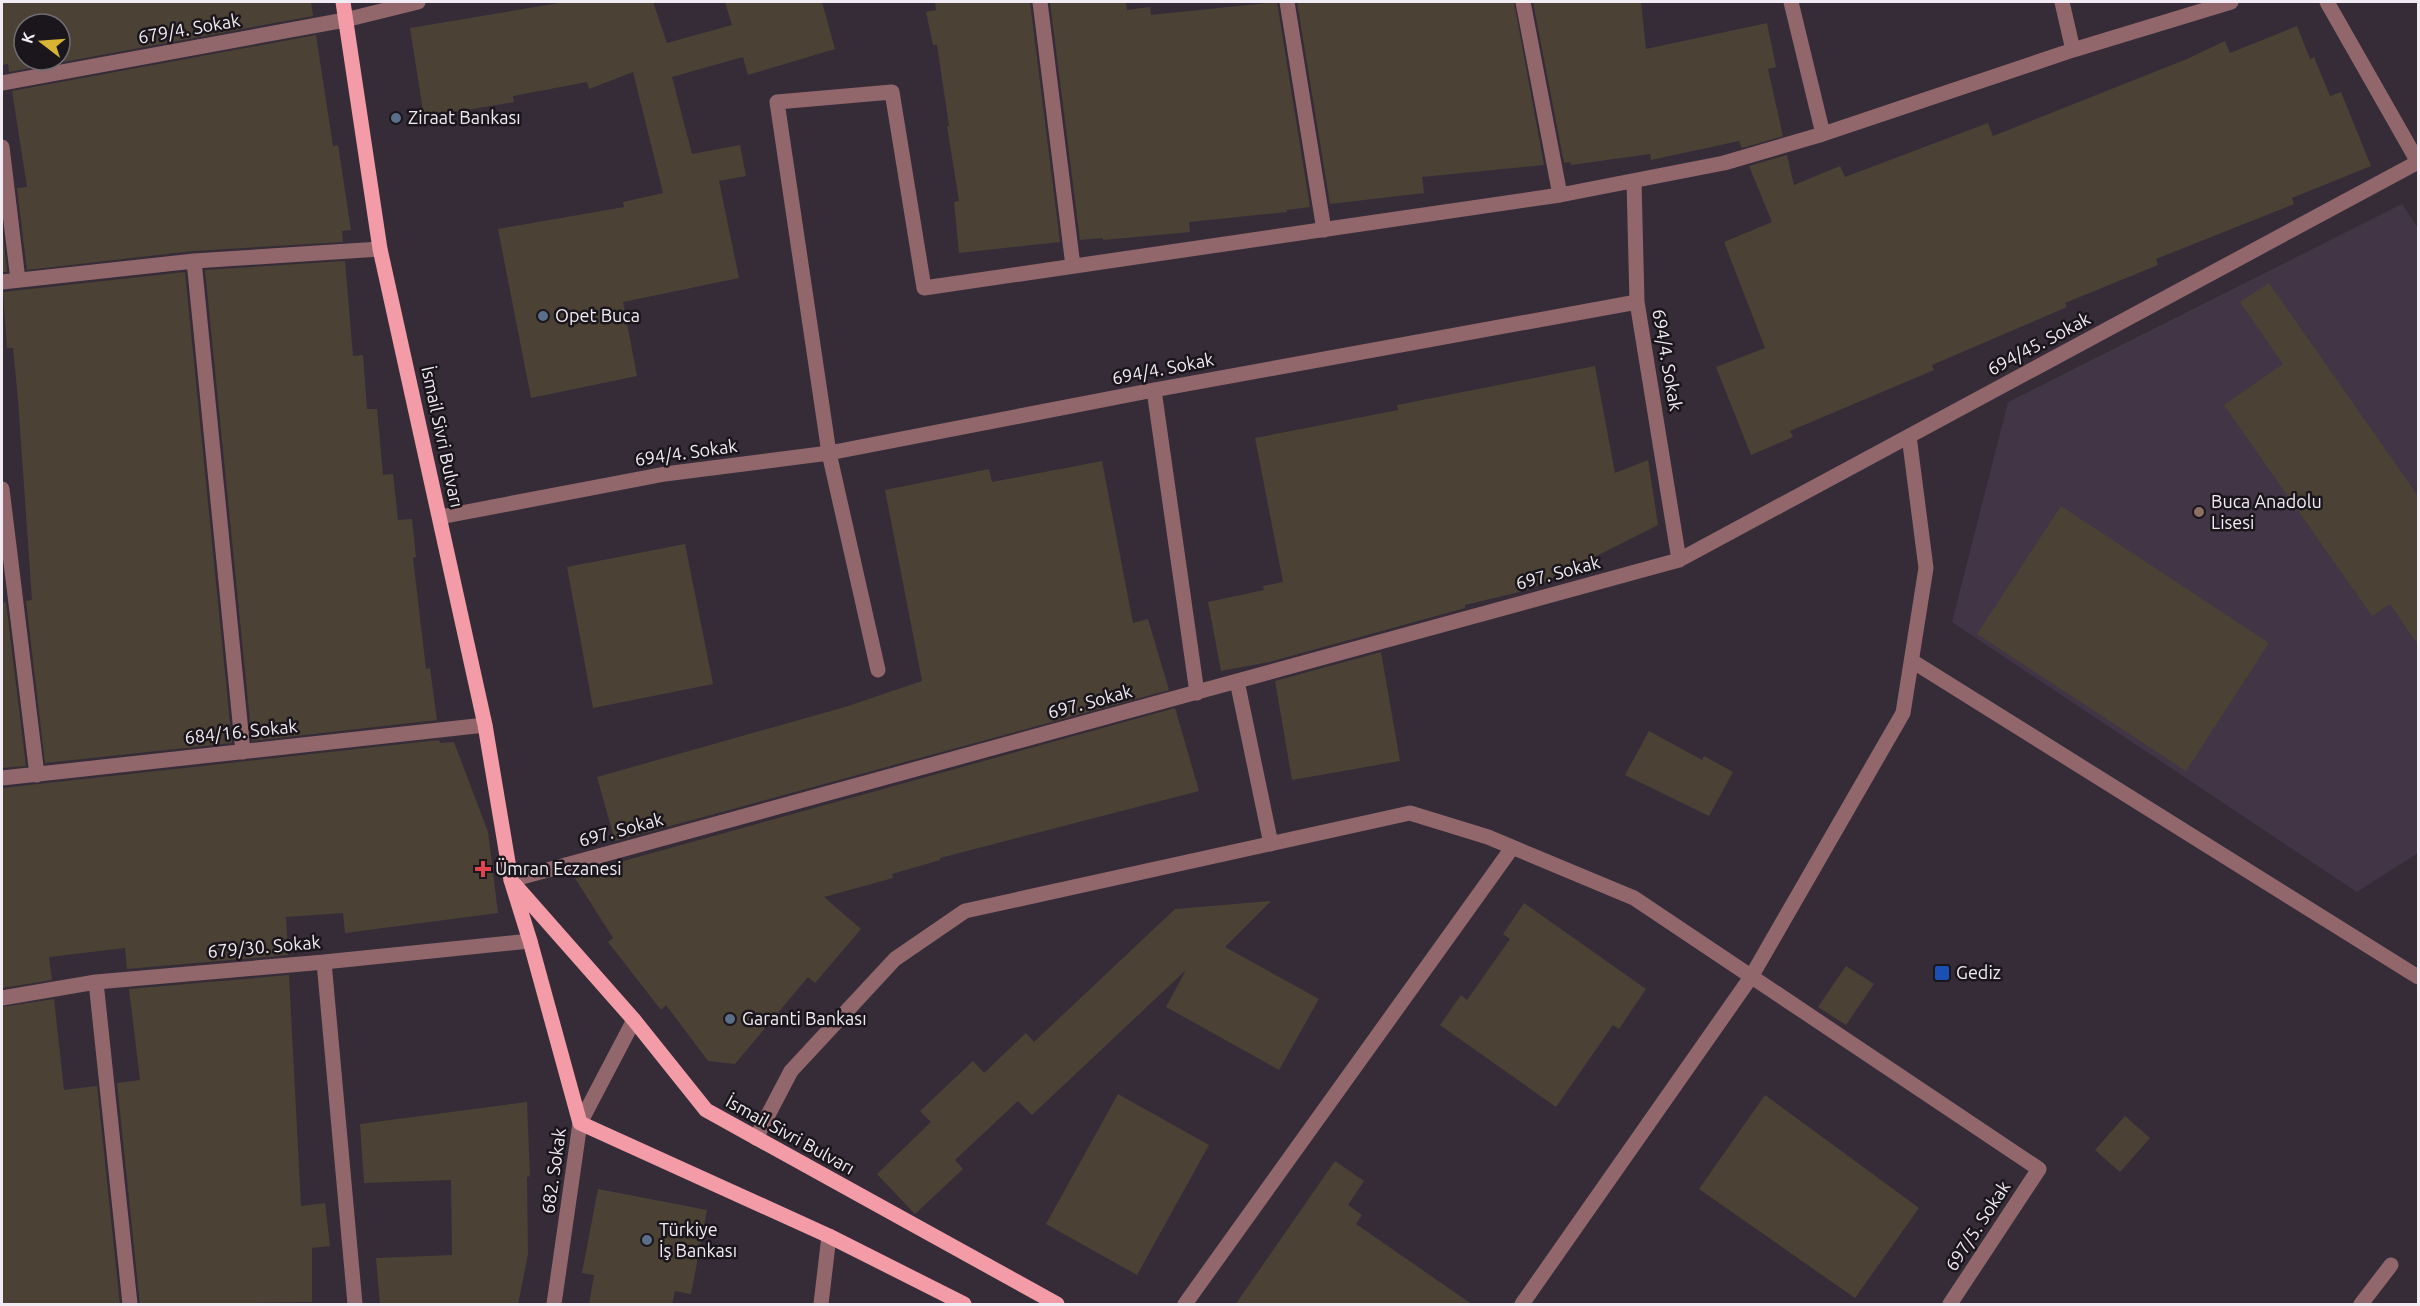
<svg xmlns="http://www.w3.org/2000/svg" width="2420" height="1306" viewBox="0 0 2420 1306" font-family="Ubuntu,sans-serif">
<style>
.built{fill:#423546}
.building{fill:#4b4235;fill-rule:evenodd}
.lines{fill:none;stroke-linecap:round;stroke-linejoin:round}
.minor{stroke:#92676c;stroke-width:15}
.major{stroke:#f39ca7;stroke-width:15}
.service-dot{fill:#5c6f8a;stroke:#1a161b;stroke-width:2}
.education-dot{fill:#8d6e63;stroke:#1a161b;stroke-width:2}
.health-dot{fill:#e0444e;stroke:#1a161b;stroke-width:2}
.transit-dot{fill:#1a4fb4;stroke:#1a161b;stroke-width:2}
.labels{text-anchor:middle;stroke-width:5;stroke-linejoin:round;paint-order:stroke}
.street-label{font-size:18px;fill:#f1ecf3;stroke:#1a161b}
.poi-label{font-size:18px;fill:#f1ecf3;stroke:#1a161b;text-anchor:start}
</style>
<rect width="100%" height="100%" fill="#352c38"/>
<path class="built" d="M 2402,204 L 2418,228 L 2418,853 L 2357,892 L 1952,622 L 2008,402 Z"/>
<path class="building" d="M 2,2 L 311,2 L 313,16 L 9,72 L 8,64 L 2,65 ZM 24,24 L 60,24 L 60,60 L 24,60 Z
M 565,2 L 653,2 L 667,43 L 732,25 L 725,2 L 822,2 L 835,49 L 748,75 L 743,57 L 672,77 L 692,154 L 740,145 L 746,176 L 719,181 L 739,278 L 623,302 L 637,376 L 531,398 L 498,229 L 624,207 L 623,202 L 663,193 L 633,72 L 589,89 L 587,82 L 513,96 L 514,102 L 424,117 L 410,28 Z
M 935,2 L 1030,2 L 1060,242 L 959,253 L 954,202 L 959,201 L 947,126 L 949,126 L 937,45 L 933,45 L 926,12 L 936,10 Z
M 1050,2 L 1126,2 L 1127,10 L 1150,7 L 1151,15 L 1277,2 L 1310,207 L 1287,210 L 1287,212 L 1189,222 L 1190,232 L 1103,240 L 1103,238 L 1080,240 Z
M 1297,2 L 1514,2 L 1544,165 L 1422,177 L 1424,193 L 1330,204 Z
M 1533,2 L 1641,2 L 1646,49 L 1767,23 L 1776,67 L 1768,69 L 1783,136 L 1742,148 L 1739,141 L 1651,160 L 1650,154 L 1571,165 L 1570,162 L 1564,163 Z
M 2297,26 L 2310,59 L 2314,57 L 2330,96 L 2341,92 L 2371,166 L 2292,198 L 2294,204 L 2156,259 L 2158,265 L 2065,303 L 2067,307 L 1932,365 L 1934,370 L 1790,431 L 1793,437 L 1751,455 L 1716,367 L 1765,348 L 1724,242 L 1772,222 L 1749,166 L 1787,155 L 1794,185 L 1840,166 L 1845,177 L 1988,123 L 1993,136 L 2187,59 L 2225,41 L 2230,53 Z
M 316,35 L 333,146 L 338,145 L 351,230 L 342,231 L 343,242 L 193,251 L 27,270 L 17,188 L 27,187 L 12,91 Z
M 2,224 L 7,272 L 2,272 Z
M 345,261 L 353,356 L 363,355 L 367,409 L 377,409 L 383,475 L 393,474 L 398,520 L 412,519 L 416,557 L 413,558 L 426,669 L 430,668 L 437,720 L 252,741 L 205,270 Z
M 185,272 L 232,743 L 45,763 L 26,601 L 32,600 L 18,400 L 13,348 L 7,348 L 3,292 Z
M 2269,283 L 2418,496 L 2418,645 L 2390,604 L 2372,616 L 2224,405 L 2283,364 L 2240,302 Z
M 1595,366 L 1615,473 L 1648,460 L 1658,525 L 1531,589 L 1465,605 L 1465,608 L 1269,662 L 1221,671 L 1208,602 L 1264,590 L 1263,586 L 1283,582 L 1255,438 L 1398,410 L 1397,405 Z
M 1102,461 L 1133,623 L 1148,619 L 1169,690 L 615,841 L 597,777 L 845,707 L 922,681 L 885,490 L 989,469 L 992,482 Z
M 2061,506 L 2269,643 L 2186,771 L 1977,634 Z
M 685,544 L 713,684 L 593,708 L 567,567 Z
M 6,602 L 26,766 L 2,768 L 2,603 Z
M 1381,652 L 1400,761 L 1292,780 L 1275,681 Z
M 1175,708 L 1199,791 L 940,858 L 940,860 L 892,874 L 893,878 L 824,897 L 861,929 L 815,983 L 808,977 L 735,1064 L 708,1061 L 666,1005 L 661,1010 L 608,942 L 613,938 L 573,875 Z
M 1649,731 L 1702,760 L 1704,756 L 1733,772 L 1709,816 L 1625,775 Z
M 439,740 L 440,743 L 454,742 L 488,832 L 498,913 L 345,933 L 343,913 L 286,917 L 288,955 L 127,969 L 125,948 L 49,957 L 52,980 L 2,988 L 2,788 Z
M 1271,901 L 1225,947 L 1319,999 L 1279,1070 L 1166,1007 L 1186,970 L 1032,1115 L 1018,1101 L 955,1160 L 963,1169 L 915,1214 L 877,1174 L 931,1122 L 920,1111 L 973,1061 L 984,1073 L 1026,1033 L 1034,1042 L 1175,909 Z
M 1524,903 L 1646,989 L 1619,1029 L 1613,1025 L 1556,1107 L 1440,1025 L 1461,995 L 1467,1000 L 1510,939 L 1503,934 Z
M 1846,966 L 1874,984 L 1846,1025 L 1818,1007 Z
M 289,975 L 301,1206 L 325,1203 L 330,1246 L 312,1248 L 312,1302 L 140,1305 L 117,1083 L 140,1080 L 129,989 Z
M 54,999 L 64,1090 L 97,1086 L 120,1305 L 2,1305 L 2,1007 Z
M 1118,1094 L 1209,1145 L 1137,1275 L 1046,1224 Z
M 1765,1095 L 1919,1208 L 1855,1298 L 1699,1189 Z
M 527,1102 L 530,1176 L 527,1177 L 528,1254 L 518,1305 L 380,1305 L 376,1258 L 452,1255 L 451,1180 L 364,1183 L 360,1124 Z
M 2125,1116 L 2150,1138 L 2120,1172 L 2095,1150 Z
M 1335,1161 L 1364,1181 L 1348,1205 L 1362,1215 L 1356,1224 L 1473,1305 L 1235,1305 Z
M 598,1189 L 707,1210 L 691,1294 L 675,1291 L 672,1305 L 589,1305 L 594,1275 L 582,1273 Z"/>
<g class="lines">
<path class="minor" d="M 1040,2 L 1073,266
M 1287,2 L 1324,230
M 1523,2 L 1560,195
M 1791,2 L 1823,134
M 2062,2 L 2073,50
M 2327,2 L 2418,162
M 2,83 L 345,20 L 418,2
M 2,147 L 18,280
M 1634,181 L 1637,302
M 194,261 L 243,752
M 2,282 L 194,261 L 380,249
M 1154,390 L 1197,693
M 2,489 L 37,775
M 440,517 L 665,474 L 829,453 L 1154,390 L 1637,302 L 1679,560
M 1912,661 L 2418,977
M 878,670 L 829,453 L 777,102 L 892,92 L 924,288 L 1560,195 L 1724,163 L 1823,134 L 2073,50 L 2231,2
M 1237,681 L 1271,844
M 2,778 L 485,725
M 511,880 L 1679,560 L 2418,162
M 324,962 L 355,1304
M 96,982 L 130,1304
M 2,998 L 96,982 L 324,962 L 530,941
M 756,1138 L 791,1071 L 895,959 L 965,911 L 1410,813 L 1488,837 L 1634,898 L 2039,1169 L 1950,1304
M 554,1304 L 580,1123 L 634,1020
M 821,1304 L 829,1236
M 1185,1304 L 1512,848
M 1522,1304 L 1751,977 L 1903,713 L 1926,568 L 1909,436
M 2361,1304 L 2391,1265"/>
<path class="major" d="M 343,2 L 380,249 L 485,725 L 511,880 L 530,941 L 580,1123 L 829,1236 L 964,1304
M 515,885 L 634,1020 L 706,1110 L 1057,1304"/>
</g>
<g class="service-dot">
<circle cx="396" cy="118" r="6"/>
<circle cx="543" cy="316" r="6"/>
<circle cx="730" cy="1019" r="6"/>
<circle cx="647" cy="1240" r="6"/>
</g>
<circle class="education-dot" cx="2199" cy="512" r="6"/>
<path class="health-dot" d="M480 860h6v6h6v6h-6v6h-6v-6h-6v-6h6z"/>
<rect class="transit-dot" x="1934" y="965" width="16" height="16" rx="3"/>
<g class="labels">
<g class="street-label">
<text transform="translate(189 29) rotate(-10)" y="6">679/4. Sokak</text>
<text transform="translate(2039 344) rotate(-28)" y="6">694/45. Sokak</text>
<text transform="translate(1667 360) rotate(80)" y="6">694/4. Sokak</text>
<text transform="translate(1163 369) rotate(-11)" y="6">694/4. Sokak</text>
<text transform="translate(442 437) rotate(78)" y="6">İsmail Sivri Bulvarı</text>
<text transform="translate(686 453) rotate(-8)" y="6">694/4. Sokak</text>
<text transform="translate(1558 573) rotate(-15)" y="6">697. Sokak</text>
<text transform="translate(1090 702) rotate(-15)" y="6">697. Sokak</text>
<text transform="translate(241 732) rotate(-6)" y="6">684/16. Sokak</text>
<text transform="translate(621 830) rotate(-15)" y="6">697. Sokak</text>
<text transform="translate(264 947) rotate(-5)" y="6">679/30. Sokak</text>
<text transform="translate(790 1135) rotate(29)" y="6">İsmail Sivri Bulvarı</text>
<text transform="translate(554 1171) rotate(-82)" y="6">682. Sokak</text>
<text transform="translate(1978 1226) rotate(-57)" y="6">697/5. Sokak</text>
</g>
<g class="poi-label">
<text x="408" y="124">Ziraat Bankası</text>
<text x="555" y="322">Opet Buca</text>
<text x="2211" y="508">Buca Anadolu<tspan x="2211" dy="21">Lisesi</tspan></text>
<text x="495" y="875">Ümran Eczanesi</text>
<text x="1956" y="979">Gediz</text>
<text x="742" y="1025">Garanti Bankası</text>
<text x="659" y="1236">Türkiye<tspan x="659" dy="21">İş Bankası</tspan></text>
</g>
</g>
<rect width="2420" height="1306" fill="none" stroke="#f1ecf3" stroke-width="6"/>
<g transform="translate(42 42) rotate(287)"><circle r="28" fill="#1a161b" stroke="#706c71" stroke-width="1.5"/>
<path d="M0-4.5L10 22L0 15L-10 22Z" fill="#d7b434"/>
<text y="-9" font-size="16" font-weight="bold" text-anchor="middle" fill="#f1ecf3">K</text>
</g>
</svg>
